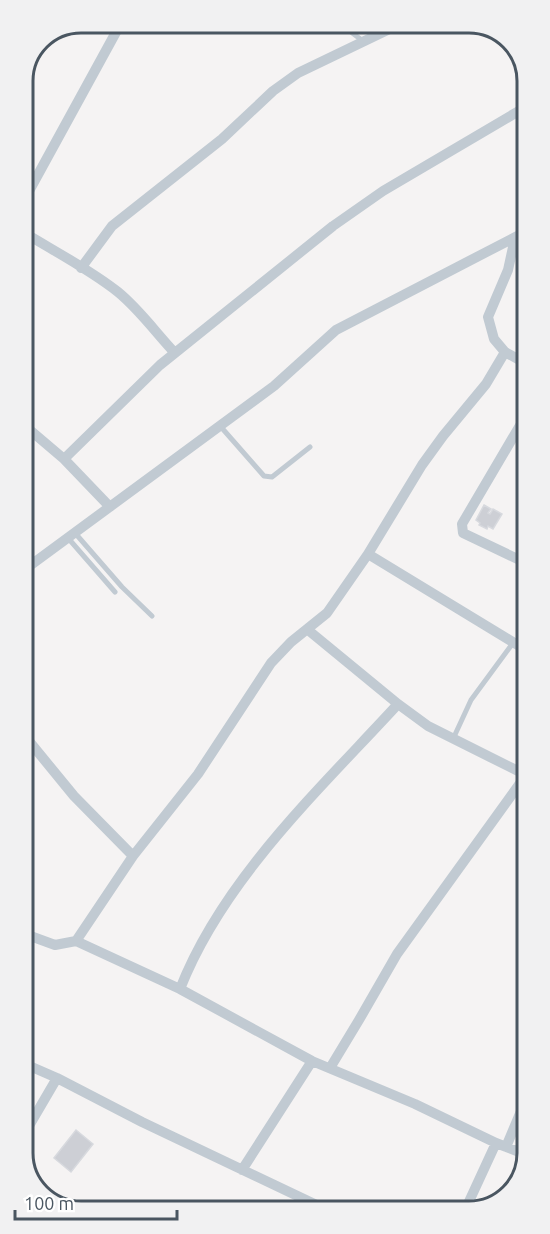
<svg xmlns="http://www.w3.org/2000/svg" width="550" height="1234" viewBox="0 0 550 1234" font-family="Ubuntu,sans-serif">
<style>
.building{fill:#cdcfd5;stroke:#d7d9de;stroke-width:1.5}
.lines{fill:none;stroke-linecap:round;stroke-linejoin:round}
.service{stroke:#c1cad2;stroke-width:5}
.minor{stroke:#c1cad2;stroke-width:10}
.rim{fill:none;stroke:#4a5661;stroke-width:3}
</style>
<rect width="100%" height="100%" fill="#f5f3f3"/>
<path class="building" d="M 484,505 L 491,509 L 488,513 L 490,514 L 493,509 L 502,514 L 493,529 L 488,526 L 487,529 L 479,525 L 480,523 L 476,520 Z
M 76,1130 L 93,1144 L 71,1172 L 54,1158 Z"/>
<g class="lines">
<path class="service" d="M 339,23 L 363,41
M 221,427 L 264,476 L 272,477 L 310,447
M 75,533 L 122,587 L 152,616
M 68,538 L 115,592
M 453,739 L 471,700 L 513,643"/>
<path class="minor" d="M 23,202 L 121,23
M 23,232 C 54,251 89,269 118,292 C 140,310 156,333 175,353
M 515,238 L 508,270 L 488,317 L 494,339 L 505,352 L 525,363
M 81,268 L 112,226 L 222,139 L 273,91 L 298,73 L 402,23
M 525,417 L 462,524 L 463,533 L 526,563
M 24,425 L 64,459 L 110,507
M 64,459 L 160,365 L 333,226 L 383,191 L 524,108
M 368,554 L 526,650
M 24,570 L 274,386 L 336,330 L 525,232
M 308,630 L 398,704 L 428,726 L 526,775
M 24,735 L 74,796 L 133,856
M 25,934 L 55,945 L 76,941 L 133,856 L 198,774 L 271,663 L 291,642 L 327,613 L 368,554 L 422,465 L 443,436 L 486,384 L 505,352
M 76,941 L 180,989 L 312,1061 L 415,1104 L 496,1143 L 527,1155
M 180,989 C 223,879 319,790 398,704
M 25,1064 L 57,1078 L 142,1122 L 325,1209
M 330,1068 L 359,1020 L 397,954 L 526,775
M 26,1131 L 57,1078
M 506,1147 L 527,1097
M 242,1170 L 312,1061
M 466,1208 L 496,1143"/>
</g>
<path d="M0 0H550V1234H0ZM81 33H469A48 48 0 0 1 517 81V1153A48 48 0 0 1 469 1201H81A48 48 0 0 1 33 1153V81A48 48 0 0 1 81 33Z" fill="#f1f1f2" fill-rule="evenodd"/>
<path class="rim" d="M81 33H469A48 48 0 0 1 517 81V1153A48 48 0 0 1 469 1201H81A48 48 0 0 1 33 1153V81A48 48 0 0 1 81 33Z"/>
<path d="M15 1210v9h162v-9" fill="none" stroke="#4a5661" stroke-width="3"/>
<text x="24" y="1210" font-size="18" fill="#4a5661" stroke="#ffffff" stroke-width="4.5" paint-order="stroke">100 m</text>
</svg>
